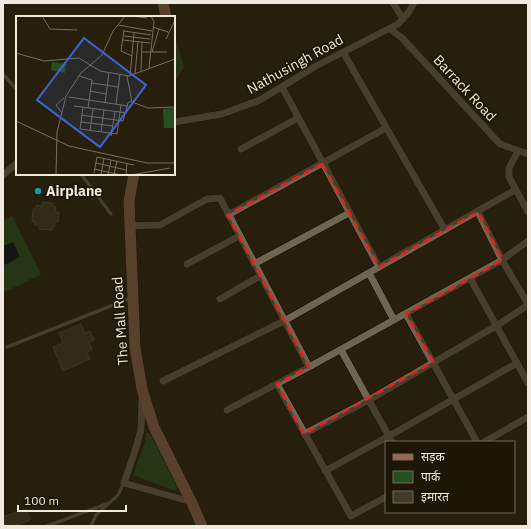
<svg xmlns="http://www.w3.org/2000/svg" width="531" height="529" viewBox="0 0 531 529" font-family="'IBM Plex Sans','Noto Sans Devanagari',sans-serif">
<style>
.green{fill:#255122}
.water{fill:#000b19}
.building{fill:#433a27;stroke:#5d533f}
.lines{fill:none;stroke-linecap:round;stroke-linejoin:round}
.lane-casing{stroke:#100800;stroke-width:4.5}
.street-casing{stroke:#100800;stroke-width:8}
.secondary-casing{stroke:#100800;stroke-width:12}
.lane{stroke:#6f6651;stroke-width:3.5}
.street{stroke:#6f6651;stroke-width:7}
.secondary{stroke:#976952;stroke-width:11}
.marked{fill:none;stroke:#d62828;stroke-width:3;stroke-dasharray:8 5;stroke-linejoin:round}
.culture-dot{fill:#0f9aa8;stroke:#1e1604;stroke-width:1.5}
.labels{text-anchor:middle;stroke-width:3.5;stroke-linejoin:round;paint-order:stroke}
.street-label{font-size:14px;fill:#efe9de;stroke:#1e1604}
.poi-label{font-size:14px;font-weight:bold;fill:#efe9de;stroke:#1e1604;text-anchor:start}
.inset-road{fill:none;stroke:#777060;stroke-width:1}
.view{fill:#3c65d9;fill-opacity:0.15;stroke:#3c65d9;stroke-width:2}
.inset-edge{fill:none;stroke:#efe9de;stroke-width:2}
</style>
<rect width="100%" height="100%" fill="#271f0c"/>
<path class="green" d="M 174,34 L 184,67 L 174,83 Z
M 12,216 L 41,274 L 5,292 L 3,287 L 3,221 Z
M 146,433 L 150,433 L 178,487 L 175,491 L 133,475 L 145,442 Z"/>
<path class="water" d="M 13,242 L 20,257 L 5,265 L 3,260 L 3,246 Z"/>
<path class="building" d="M 42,202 L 52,203 L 52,206 L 56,207 L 55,212 L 59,212 L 58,222 L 55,222 L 55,226 L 52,226 L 52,230 L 39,229 L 39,226 L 35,225 L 35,222 L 32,222 L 33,209 L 36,209 L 36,205 L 42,206 Z
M 81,324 L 85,333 L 90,331 L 94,340 L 89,342 L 92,350 L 87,352 L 90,359 L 63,371 L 53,347 L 63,343 L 59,333 Z
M 26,509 L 30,520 L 14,526 L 5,526 L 3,517 Z"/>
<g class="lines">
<defs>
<path id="lane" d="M 3,74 L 17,90
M 81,174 L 111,214
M 7,347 L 131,298
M 47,526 L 109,503
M 91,526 L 96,515 L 118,495 L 124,483"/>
<path id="street" d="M 393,3 L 403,19
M 390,29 L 402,38 L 500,144 L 528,154
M 343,52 L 445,230
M 282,87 L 379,267
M 174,122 L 222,114 L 260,100 L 316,66 L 398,24 L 408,13 L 414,3
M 241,149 L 298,118
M 518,151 L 509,168 L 509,177 L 528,212
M 3,175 L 17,163
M 478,212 L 502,260 L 528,304
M 228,215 L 386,128
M 130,226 L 160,225 L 207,199 L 220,198 L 309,367
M 187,264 L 239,236
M 254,264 L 349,213
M 369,273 L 394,320
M 470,278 L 528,383
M 220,299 L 260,276
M 406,314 L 477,442
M 341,350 L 392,442
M 163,381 L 284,321 L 515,190
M 277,384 L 351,516 L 386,497
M 142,397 L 141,430 L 136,448 L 124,483 L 192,502
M 227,410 L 309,367 L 502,260 L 528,241
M 304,434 L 369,400 L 496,326 L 528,305
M 484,442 L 528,417
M 325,471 L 389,436 L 517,363"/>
<path id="secondary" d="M 163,3 L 166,17
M 134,174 L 129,201 L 135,348 L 142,389 L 154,427 L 192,503 L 202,526"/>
</defs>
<use href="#lane" class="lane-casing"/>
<use href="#street" class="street-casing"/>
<use href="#secondary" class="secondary-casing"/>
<use href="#lane" class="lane"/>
<use href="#street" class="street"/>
<use href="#secondary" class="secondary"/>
</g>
<path d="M0 0H531V529H0ZM 322,164 L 379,267 L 478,212 L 502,260 L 406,314 L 433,362 L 304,434 L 277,384 L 309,367 L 228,215 Z" fill="#271f0c" fill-opacity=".55" fill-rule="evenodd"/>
<path class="marked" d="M 322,164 L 379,267 L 478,212 L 502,260 L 406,314 L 433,362 L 304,434 L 277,384 L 309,367 L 228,215 Z"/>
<circle class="culture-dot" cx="38" cy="191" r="4"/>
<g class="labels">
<g class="street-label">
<text transform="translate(295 64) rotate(-29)" y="5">Nathusingh Road</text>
<text transform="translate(465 88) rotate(47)" y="5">Barrack Road</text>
<text transform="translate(120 321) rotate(-94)" y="5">The Mall Road</text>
</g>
<g class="poi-label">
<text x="46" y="196">Airplane</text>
</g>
</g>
<g transform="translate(16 16)">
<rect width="159" height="159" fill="#271f0c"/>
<path d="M 36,46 L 50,48 L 49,57 L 35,54 ZM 159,92 L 159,112 L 148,112 L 147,93 Z" fill="#255122"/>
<path class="inset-road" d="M 26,0 L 34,13 L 61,14M 116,0 L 131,2M 102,9 L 136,15M 137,11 L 152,16M 108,15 L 135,19M 108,20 L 134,23M 150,23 L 159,4M 107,24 L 134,27M 105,35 L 108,14M 105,35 L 116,40M 126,36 L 151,36M 136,36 L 143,13M 0,37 L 28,45 L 63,42 L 84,55 L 113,60 L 159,43M 133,52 L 138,6 L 135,0M 125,55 L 126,26M 119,58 L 122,26M 63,60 L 76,64 L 72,92M 111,60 L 116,86 L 132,92 L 159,91M 114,60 L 118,17M 76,67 L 102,71M 74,75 L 90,78M 53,81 L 112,90M 89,87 L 93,57M 100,88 L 104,58M 58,90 L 111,97M 67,91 L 64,113 L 101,118 L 105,89M 46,97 L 40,89 L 48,82M 65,99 L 107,105 L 112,87 L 115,85M 0,105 L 53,130 L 131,147 L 159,147M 65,106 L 97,110M 74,115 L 77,93M 85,116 L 88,94M 95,120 L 99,96M 80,147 L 110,154M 78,153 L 105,159M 78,157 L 81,141 L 118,149M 98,158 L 101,145M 40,159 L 41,116 L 50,80 L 65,57 L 86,39 L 97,15 L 109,0M 85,159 L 88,142M 92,159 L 95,144M 110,159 L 111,147M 115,159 L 154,152"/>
<path class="view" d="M 68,22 L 130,69 L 84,131 L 21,84 Z"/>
<rect width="159" height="159" class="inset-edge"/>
</g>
<rect width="531" height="529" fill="none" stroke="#efe9de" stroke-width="8"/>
<rect x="385" y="441" width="130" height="72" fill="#1e1604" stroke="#726a5b"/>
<rect x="393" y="454" width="20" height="6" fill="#976952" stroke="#726a5b"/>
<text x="421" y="461" font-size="12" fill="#efe9de">सड़क</text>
<rect x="393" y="471" width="20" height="12" fill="#255122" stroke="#726a5b"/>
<text x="421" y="481" font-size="12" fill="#efe9de">पार्क</text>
<rect x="393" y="491" width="20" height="12" fill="#433a27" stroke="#726a5b"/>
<text x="421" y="501" font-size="12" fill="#efe9de">इमारत</text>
<path d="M18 505v6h108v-6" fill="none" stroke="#efe9de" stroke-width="2"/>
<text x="24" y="505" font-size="12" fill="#efe9de" stroke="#1e1604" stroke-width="3" paint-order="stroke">100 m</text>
</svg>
